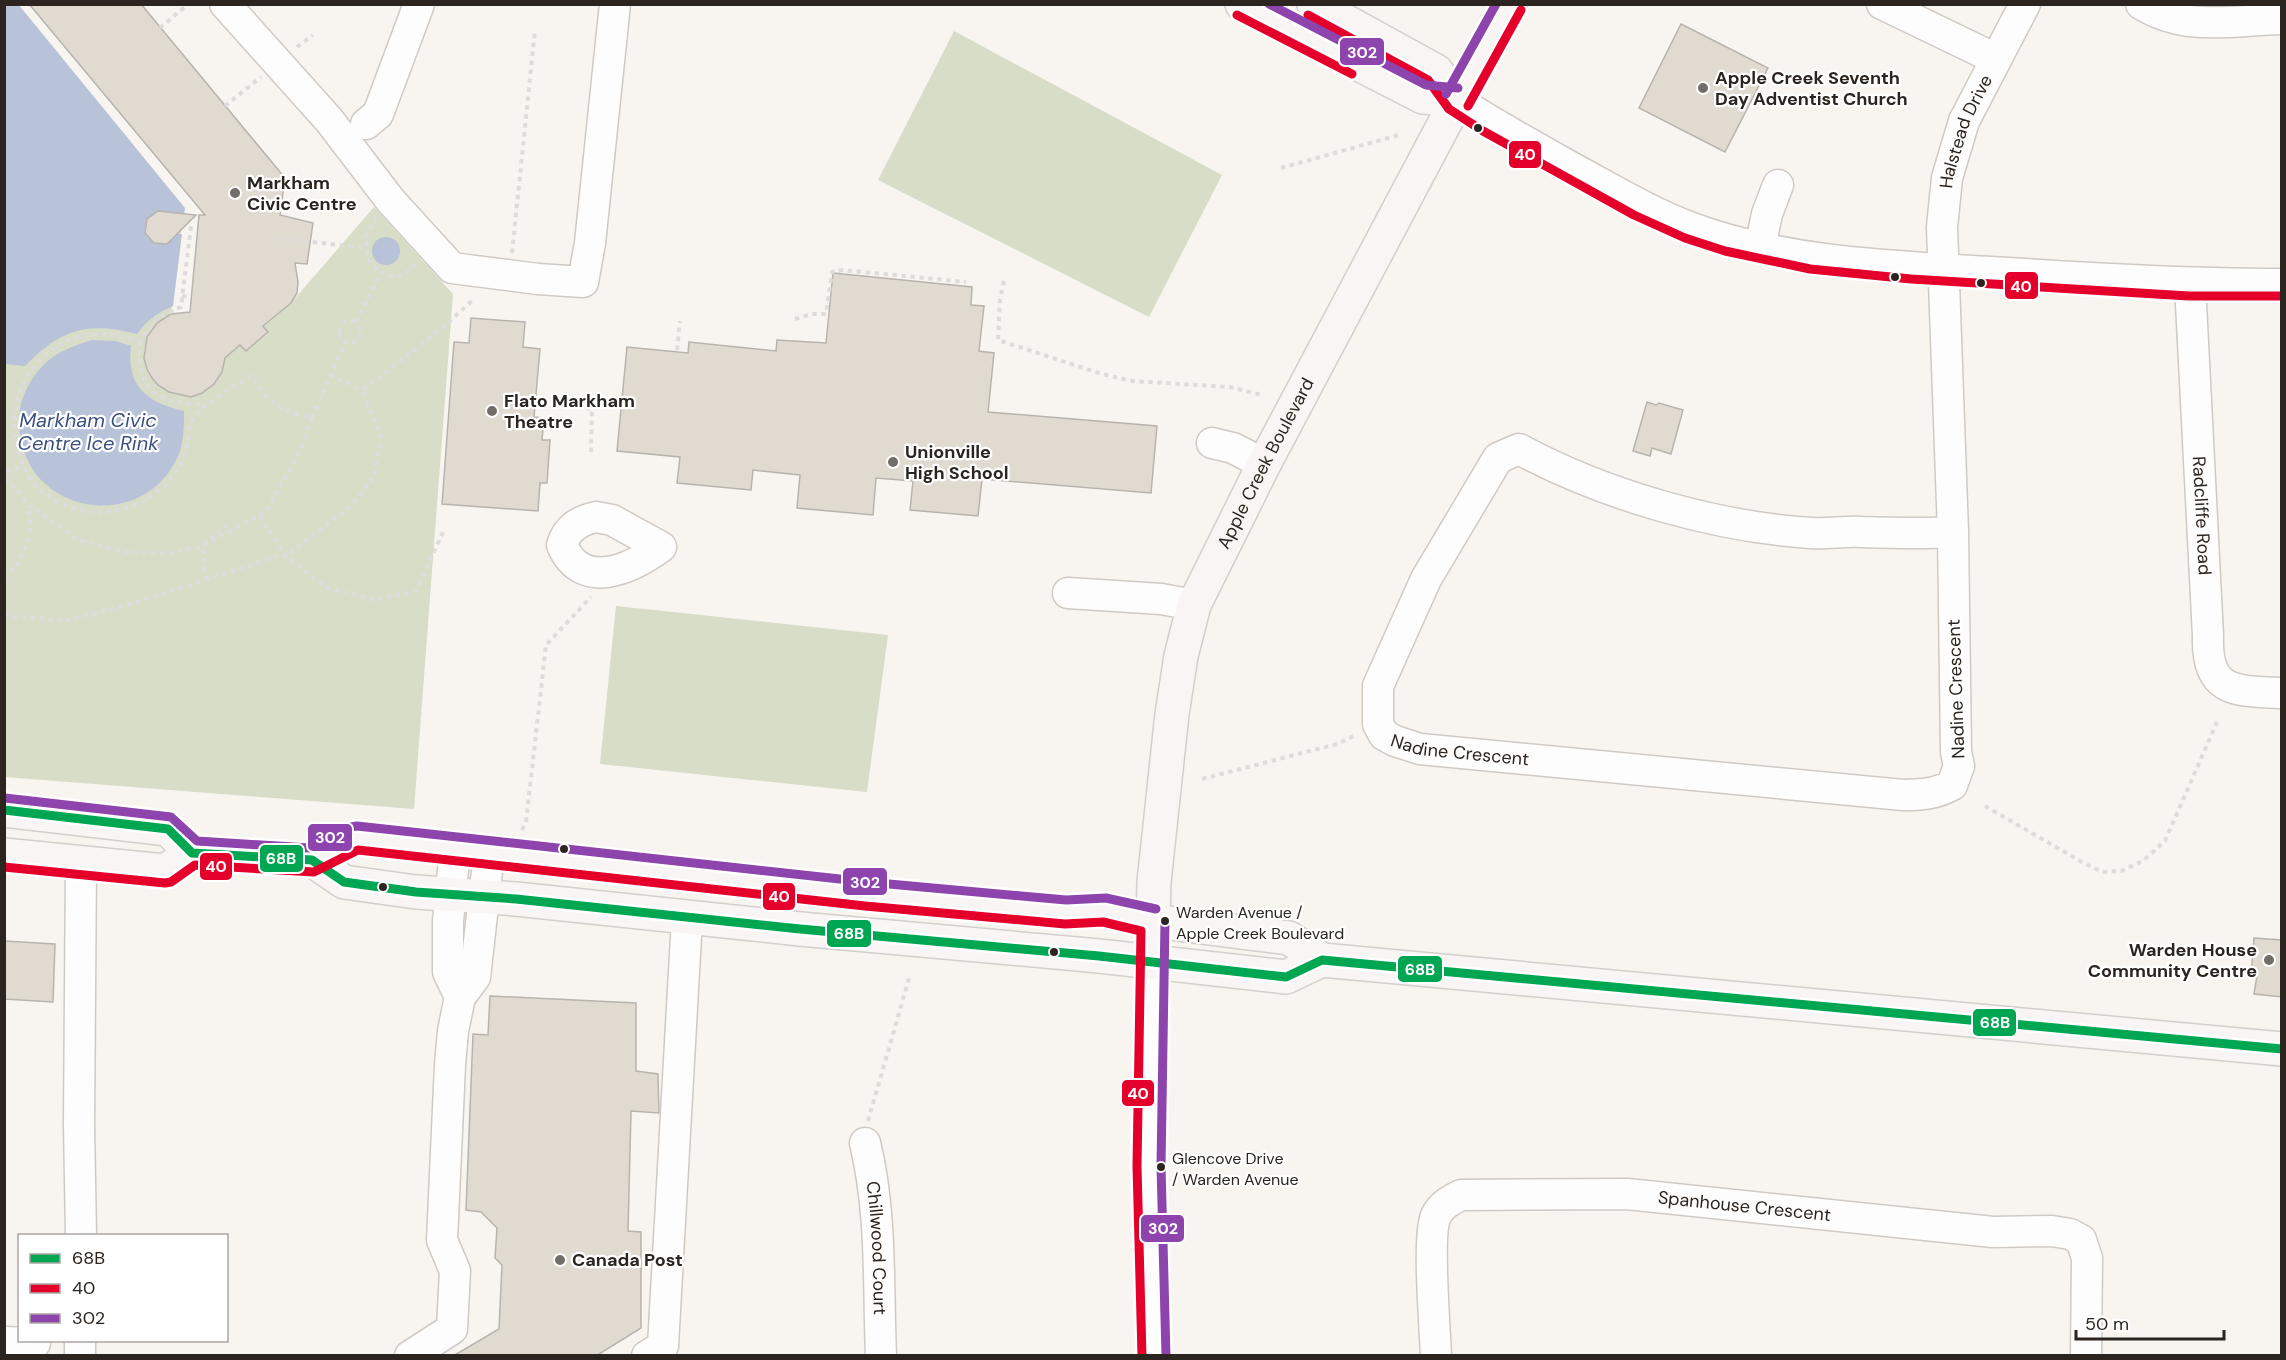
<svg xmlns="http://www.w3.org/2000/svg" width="2286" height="1360" viewBox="0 0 2286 1360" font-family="'DM Sans',sans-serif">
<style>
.green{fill:#d7ddc7}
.water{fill:#b8c2d9}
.building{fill:#e0dad1;stroke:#b8b3ad;stroke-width:1.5}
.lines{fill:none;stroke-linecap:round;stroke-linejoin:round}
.minor-casing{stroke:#d0cac5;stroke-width:33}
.major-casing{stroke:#d2cfcc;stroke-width:36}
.path{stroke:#dedcdb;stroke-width:4;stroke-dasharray:4.5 4.5;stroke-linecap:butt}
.minor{stroke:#fefdfd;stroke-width:30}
.major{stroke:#f8f5f4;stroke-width:33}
.bus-1-casing{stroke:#fff;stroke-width:14}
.bus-2-casing{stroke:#fff;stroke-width:14}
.bus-3-casing{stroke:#fff;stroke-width:14}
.bus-1{stroke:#00a651;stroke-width:9}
.bus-2{stroke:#e4002b;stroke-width:9}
.bus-3{stroke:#8e44ad;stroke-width:9}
.poi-dot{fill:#736d68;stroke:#fff;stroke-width:2}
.bus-dot{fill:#2c241e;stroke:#fff;stroke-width:2}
.labels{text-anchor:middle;stroke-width:4.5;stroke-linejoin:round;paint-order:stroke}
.bus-label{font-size:16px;fill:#2c241e;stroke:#fff;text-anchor:start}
.poi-label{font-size:18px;font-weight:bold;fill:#2c241e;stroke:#fff;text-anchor:start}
.street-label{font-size:18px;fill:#2c241e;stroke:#fff}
.water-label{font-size:20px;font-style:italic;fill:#3b5181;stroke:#fff}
.line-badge{stroke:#fff;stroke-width:2}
.badge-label{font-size:16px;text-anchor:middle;font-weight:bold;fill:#fff}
</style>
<rect width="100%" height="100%" fill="#f8f4f0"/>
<path class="green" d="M 4,22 L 181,230 L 171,314 C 93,365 209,442 225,358 L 240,345 L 246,351 L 268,333 L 263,327 L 291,303 L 374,207 L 453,294 L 414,809 L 5,777 Z
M 954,31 L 1222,175 L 1149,317 L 878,180 Z
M 616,606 L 888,635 L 867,792 L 600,764 Z"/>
<path class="water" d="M 18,4 L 185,208 L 183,225 L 178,225 L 170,212 L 158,211 L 147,219 L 145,233 L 154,243 L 167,244 L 177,234 L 182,234 L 173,306 C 157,313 147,320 137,334 C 87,321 61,329 25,366 L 5,364 L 4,5 Z
M372 251a14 14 0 1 1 28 0a14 14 0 1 1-28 0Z
M 92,340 L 116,341 L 131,346 C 126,386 147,403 184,411 C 184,426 184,442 178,456 C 146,530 36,518 21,440 C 18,425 18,409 24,395 C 38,362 58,350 92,340 Z"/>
<path class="building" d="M 29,4 L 141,4 L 285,178 L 280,215 L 313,223 L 307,264 L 295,263 L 298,282 L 297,293 L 291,303 L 263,326 L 268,332 L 246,351 L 240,345 L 225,358 L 222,372 L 214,384 L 202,393 L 191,397 L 169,392 L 158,385 L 152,378 L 147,369 L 144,358 L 147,337 L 157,323 L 171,314 L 190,312 L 199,215 L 205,215 Z
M 1681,24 L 1768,68 L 1725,152 L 1639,108 Z
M 158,211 L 196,215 L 167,244 L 154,243 L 145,233 L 147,219 Z
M 833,273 L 972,287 L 971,305 L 984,306 L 979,351 L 994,353 L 988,412 L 1157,426 L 1151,493 L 982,479 L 978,516 L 910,510 L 913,481 L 876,478 L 873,515 L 797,508 L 800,475 L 753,470 L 751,490 L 677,483 L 680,457 L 617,451 L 627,347 L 688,353 L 689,342 L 776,351 L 777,340 L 826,343 Z
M 471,318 L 525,322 L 523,347 L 540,349 L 534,417 L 544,418 L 542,440 L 550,440 L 547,483 L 540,483 L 538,511 L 442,504 L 454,342 L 469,343 Z
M 1647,402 L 1656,405 L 1659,403 L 1683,410 L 1671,454 L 1652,448 L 1650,456 L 1633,451 Z
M 2254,938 L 2282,940 L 2282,997 L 2254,994 L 2257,976 L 2251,976 Z
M 4,941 L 55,944 L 53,1002 L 4,999 Z
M 490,996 L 636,1003 L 636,1071 L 658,1074 L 659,1113 L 631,1111 L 628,1231 L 641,1232 L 641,1328 L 596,1356 L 453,1356 L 499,1329 L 502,1265 L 495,1258 L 497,1228 L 481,1212 L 466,1210 L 473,1034 L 488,1035 Z"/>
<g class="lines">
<defs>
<g id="minor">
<path d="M 225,4 L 329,120 L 391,201 L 452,268 L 538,279 L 583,282 L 590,243 L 615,4"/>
<path d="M 1882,4 L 1996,59"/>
<path d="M 2141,4 C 2186,32 2232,20 2282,19"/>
<path d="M 1457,100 C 1496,126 1537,148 1578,171 C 1615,191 1652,213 1692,228 C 1787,263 1892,266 1991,272 C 2088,278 2185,284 2282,284"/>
<path d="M 366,124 L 378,114 L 419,4"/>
<path d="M 1760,247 L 1767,214 L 1778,185"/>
<path id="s1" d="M 2190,284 L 2208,636 C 2206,693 2235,691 2282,693"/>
<path d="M 1212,443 L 1233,448 L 1264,464"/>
<path d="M 596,517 L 612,520 L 661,547 C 631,569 582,592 562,545 C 567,528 579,521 596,517 Z"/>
<path id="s2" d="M 1953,532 C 1922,534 1892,533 1862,532 C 1845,531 1828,534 1811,533 C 1716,527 1604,495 1519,449 L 1498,458 L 1426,579 L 1378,686 L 1378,724 L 1384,735 L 1395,741 L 1420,749 L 1903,795 C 1921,795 1936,794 1952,785 L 1959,766 L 1956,752 L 1953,532 L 1942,227 L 1947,178 L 1964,121 L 2025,4"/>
<path d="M 1068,593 L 1161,599 L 1194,605"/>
<path d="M 455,850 L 448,921 L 448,972 L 460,997"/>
<path d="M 1152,963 L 1149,1166 L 1154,1356"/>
<path id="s3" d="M 865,1143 C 882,1213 878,1284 881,1356"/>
<path d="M 81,1236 L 79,1124 L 81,862"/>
<path d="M 4,1342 L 35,1343"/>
<path d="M 80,1356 L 80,1340"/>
<path d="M 410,1356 L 452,1329 L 455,1271 L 442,1240 L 450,1065 L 453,1031 L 460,997 L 475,977 L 489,853"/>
<path d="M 647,1356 L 663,1346 L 687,918"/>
<path id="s4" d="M 1436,1356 C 1435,1329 1427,1234 1436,1216 C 1441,1205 1451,1200 1461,1195 L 1627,1194 L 1993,1232 L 2052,1231 L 2070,1234 L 2081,1240 L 2087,1258 L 2086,1356"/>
</g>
<g id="major">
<path d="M 1242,4 L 1423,97 L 1457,100"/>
<path d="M 1314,4 L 1436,71 L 1457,100"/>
<path d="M 4,810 L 168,829 L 192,853"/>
<path d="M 4,855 L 165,871 L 192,853 L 312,860 L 356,838 L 866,894 L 1066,912 L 1104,910 L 1153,921 L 1289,938 L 1322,960 L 2282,1049"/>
<path d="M 312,860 L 344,882 L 416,892 L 516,899 L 800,929 L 1099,956 L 1286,977 L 1322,960"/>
<path id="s5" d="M 1152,963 L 1154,882 L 1172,714 L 1181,656 L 1194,605 L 1264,464 L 1457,100 L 1510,4"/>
</g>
</defs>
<use href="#minor" class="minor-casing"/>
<use href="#major" class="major-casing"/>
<path class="path" d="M 160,28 L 188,4
M 297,47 L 313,35
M 225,106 L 261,77
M 1281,168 L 1399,135
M 376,217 L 366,236 L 367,259 C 385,278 398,285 417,262
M 277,238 L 367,248
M 512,253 L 535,30
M 1004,281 L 1000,300 L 998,340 L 1102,374 L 1132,381 L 1230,387 L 1262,395
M 182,296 L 191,297
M 795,319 L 812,314 L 826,314 L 832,272 L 843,270 L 966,282
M339 332a11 11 0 1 1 22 0a11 11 0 1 1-22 0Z
M 356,322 L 380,274
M 140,341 C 136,394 158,402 205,405
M 677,350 L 680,321
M 330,375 L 362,390
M 538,403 L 543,404
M 568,405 L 592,409 L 591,455
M 312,418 L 345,342
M 6,471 L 22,467
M 4,480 L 9,481 L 29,505 L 78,540 L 126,552 L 171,553 L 203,546 L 267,511 L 302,446 L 312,418 C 275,409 273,406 251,376 C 235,387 198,405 191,423 C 188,430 189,439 187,446 C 181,470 165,489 143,501 C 121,512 97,516 73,508 C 60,504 48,497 38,488 C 27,479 23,466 19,453 C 5,408 25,359 69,340 C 91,330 117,335 140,341 L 157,318 L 181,307 L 191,226
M 259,516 L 286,556 L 325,587 L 374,600 L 416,591 L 443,532
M 4,579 L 19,562 L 30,535 L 29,505
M 205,580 L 281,555 L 286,556 L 349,508 L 374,477 L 381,437 L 362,390 L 440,330 L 473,300
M 4,613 L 13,616 L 64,621 L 134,603 L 205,580 L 203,546 L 226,525
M 1202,779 L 1337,744 L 1356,735
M 1985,806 L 2080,861 L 2102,872 L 2121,871 L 2143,861 L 2165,841 L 2217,722
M 522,830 L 526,822 L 546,645 L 591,597
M 868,1121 L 910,975"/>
<use href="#minor" class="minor"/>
<use href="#major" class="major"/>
<defs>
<path id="bus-1" d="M 4,810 L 168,829 L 192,853 L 312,860 L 344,882 L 416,892 L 516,899 L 800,929 L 1099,956 L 1286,977 L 1322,960 L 2282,1049"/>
<path id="bus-2" d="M 1237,15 L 1352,74
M 1308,15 L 1428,80 L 1449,109 L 1483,131 L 1634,215 L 1685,238 L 1725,251 L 1810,269 L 1911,279 L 2189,296 L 2282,296
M 1468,106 L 1521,10
M 4,867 L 165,883 L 171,882 L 195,865 L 314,872 L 358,850 L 865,906 L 1065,924 L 1103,922 L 1141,931 L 1137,1166 L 1142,1356"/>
<path id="bus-3" d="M 1269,4 L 1426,85 L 1458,88
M 1446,94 L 1496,4
M 5,798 L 171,817 L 197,841 L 309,848 L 351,827 L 357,826 L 867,882 L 1066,900 L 1106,898 L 1156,909
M 1165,921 L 1161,1166 L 1166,1356"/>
</defs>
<use href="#bus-1" class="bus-1-casing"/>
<use href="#bus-2" class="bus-2-casing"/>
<use href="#bus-3" class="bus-3-casing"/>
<use href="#bus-1" class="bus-1"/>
<use href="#bus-2" class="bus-2"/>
<use href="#bus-3" class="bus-3"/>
</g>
<g class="poi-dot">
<circle cx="1703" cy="88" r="6"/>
<circle cx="235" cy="193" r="6"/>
<circle cx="492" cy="411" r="6"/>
<circle cx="893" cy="462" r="6"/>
<circle cx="2269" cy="960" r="6"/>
<circle cx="560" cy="1260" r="6"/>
</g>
<g class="bus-dot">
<circle cx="1478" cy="128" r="5"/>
<circle cx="1895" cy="277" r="5"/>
<circle cx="1981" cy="283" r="5"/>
<circle cx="564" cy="849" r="5"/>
<circle cx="383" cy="887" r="5"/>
<circle cx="1165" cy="921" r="5"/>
<circle cx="1054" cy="952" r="5"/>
<circle cx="1161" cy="1167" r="5"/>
</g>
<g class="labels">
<g class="bus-label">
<text x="1176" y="918">Warden Avenue /<tspan x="1176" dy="21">Apple Creek Boulevard</tspan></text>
<text x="1172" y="1164">Glencove Drive<tspan x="1172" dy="21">/ Warden Avenue</tspan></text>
</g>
<g class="poi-label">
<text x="1715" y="84">Apple Creek Seventh<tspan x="1715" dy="21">Day Adventist Church</tspan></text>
<text x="247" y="189">Markham<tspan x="247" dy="21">Civic Centre</tspan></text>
<text x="504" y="407">Flato Markham<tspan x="504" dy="21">Theatre</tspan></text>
<text x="905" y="458">Unionville<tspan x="905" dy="21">High School</tspan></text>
<text x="2257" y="956" text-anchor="end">Warden House<tspan x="2257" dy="21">Community Centre</tspan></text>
<text x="572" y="1266">Canada Post</text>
</g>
<g class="street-label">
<text dy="6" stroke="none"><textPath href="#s2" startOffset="2013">Halstead Drive</textPath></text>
<text dy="6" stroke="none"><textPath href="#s5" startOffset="520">Apple Creek Boulevard</textPath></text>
<text dy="6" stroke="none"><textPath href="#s1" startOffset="232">Radcliffe Road</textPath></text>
<text transform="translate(1956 689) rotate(-92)" y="6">Nadine Crescent</text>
<text dy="6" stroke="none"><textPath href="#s2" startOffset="858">Nadine Crescent</textPath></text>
<text dy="6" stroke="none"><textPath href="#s4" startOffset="458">Spanhouse Crescent</textPath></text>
<text dy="6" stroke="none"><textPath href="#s3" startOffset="106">Chillwood Court</textPath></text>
</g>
<g class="water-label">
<text x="88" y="427">Markham Civic<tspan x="88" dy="23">Centre Ice Rink</tspan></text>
</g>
</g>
<g class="line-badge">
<rect x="1339" y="37" width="46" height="29" rx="6" fill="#8e44ad"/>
<rect x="1508" y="140" width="34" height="29" rx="6" fill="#e4002b"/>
<rect x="2004" y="271" width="35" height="29" rx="6" fill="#e4002b"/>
<rect x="307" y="823" width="46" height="29" rx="6" fill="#8e44ad"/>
<rect x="259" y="844" width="45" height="29" rx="6" fill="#00a651"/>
<rect x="199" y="852" width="34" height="29" rx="6" fill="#e4002b"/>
<rect x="842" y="867" width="46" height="29" rx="6" fill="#8e44ad"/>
<rect x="762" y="882" width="34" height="29" rx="6" fill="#e4002b"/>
<rect x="826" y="919" width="46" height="29" rx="6" fill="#00a651"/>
<rect x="1397" y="955" width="46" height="28" rx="6" fill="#00a651"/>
<rect x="1972" y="1008" width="45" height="29" rx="6" fill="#00a651"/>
<rect x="1121" y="1079" width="34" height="28" rx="6" fill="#e4002b"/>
<rect x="1140" y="1214" width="45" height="29" rx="6" fill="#8e44ad"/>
</g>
<g class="badge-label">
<text x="1362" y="58">302</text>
<text x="1525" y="160">40</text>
<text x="2021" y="292">40</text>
<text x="330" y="843">302</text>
<text x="281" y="864">68B</text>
<text x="216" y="872">40</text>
<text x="865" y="888">302</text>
<text x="779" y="902">40</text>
<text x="849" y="939">68B</text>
<text x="1420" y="975">68B</text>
<text x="1995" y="1028">68B</text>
<text x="1138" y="1099">40</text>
<text x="1163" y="1234">302</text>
</g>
<rect width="2286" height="1360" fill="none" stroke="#2c241e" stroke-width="12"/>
<rect x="18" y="1234" width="210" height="108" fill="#ffffff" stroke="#aba7a5" stroke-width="1.5"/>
<rect x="30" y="1254" width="30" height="9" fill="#00a651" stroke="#aba7a5" stroke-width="1.5"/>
<text x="72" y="1264" font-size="18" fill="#2c241e">68B</text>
<rect x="30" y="1284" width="30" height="9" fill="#e4002b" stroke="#aba7a5" stroke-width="1.5"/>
<text x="72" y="1294" font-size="18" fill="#2c241e">40</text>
<rect x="30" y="1314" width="30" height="9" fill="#8e44ad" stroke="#aba7a5" stroke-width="1.5"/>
<text x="72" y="1324" font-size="18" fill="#2c241e">302</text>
<path d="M2076 1330v9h148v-9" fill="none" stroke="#2c241e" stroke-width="3"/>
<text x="2085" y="1330" font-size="18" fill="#2c241e" stroke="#ffffff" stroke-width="4.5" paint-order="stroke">50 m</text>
</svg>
